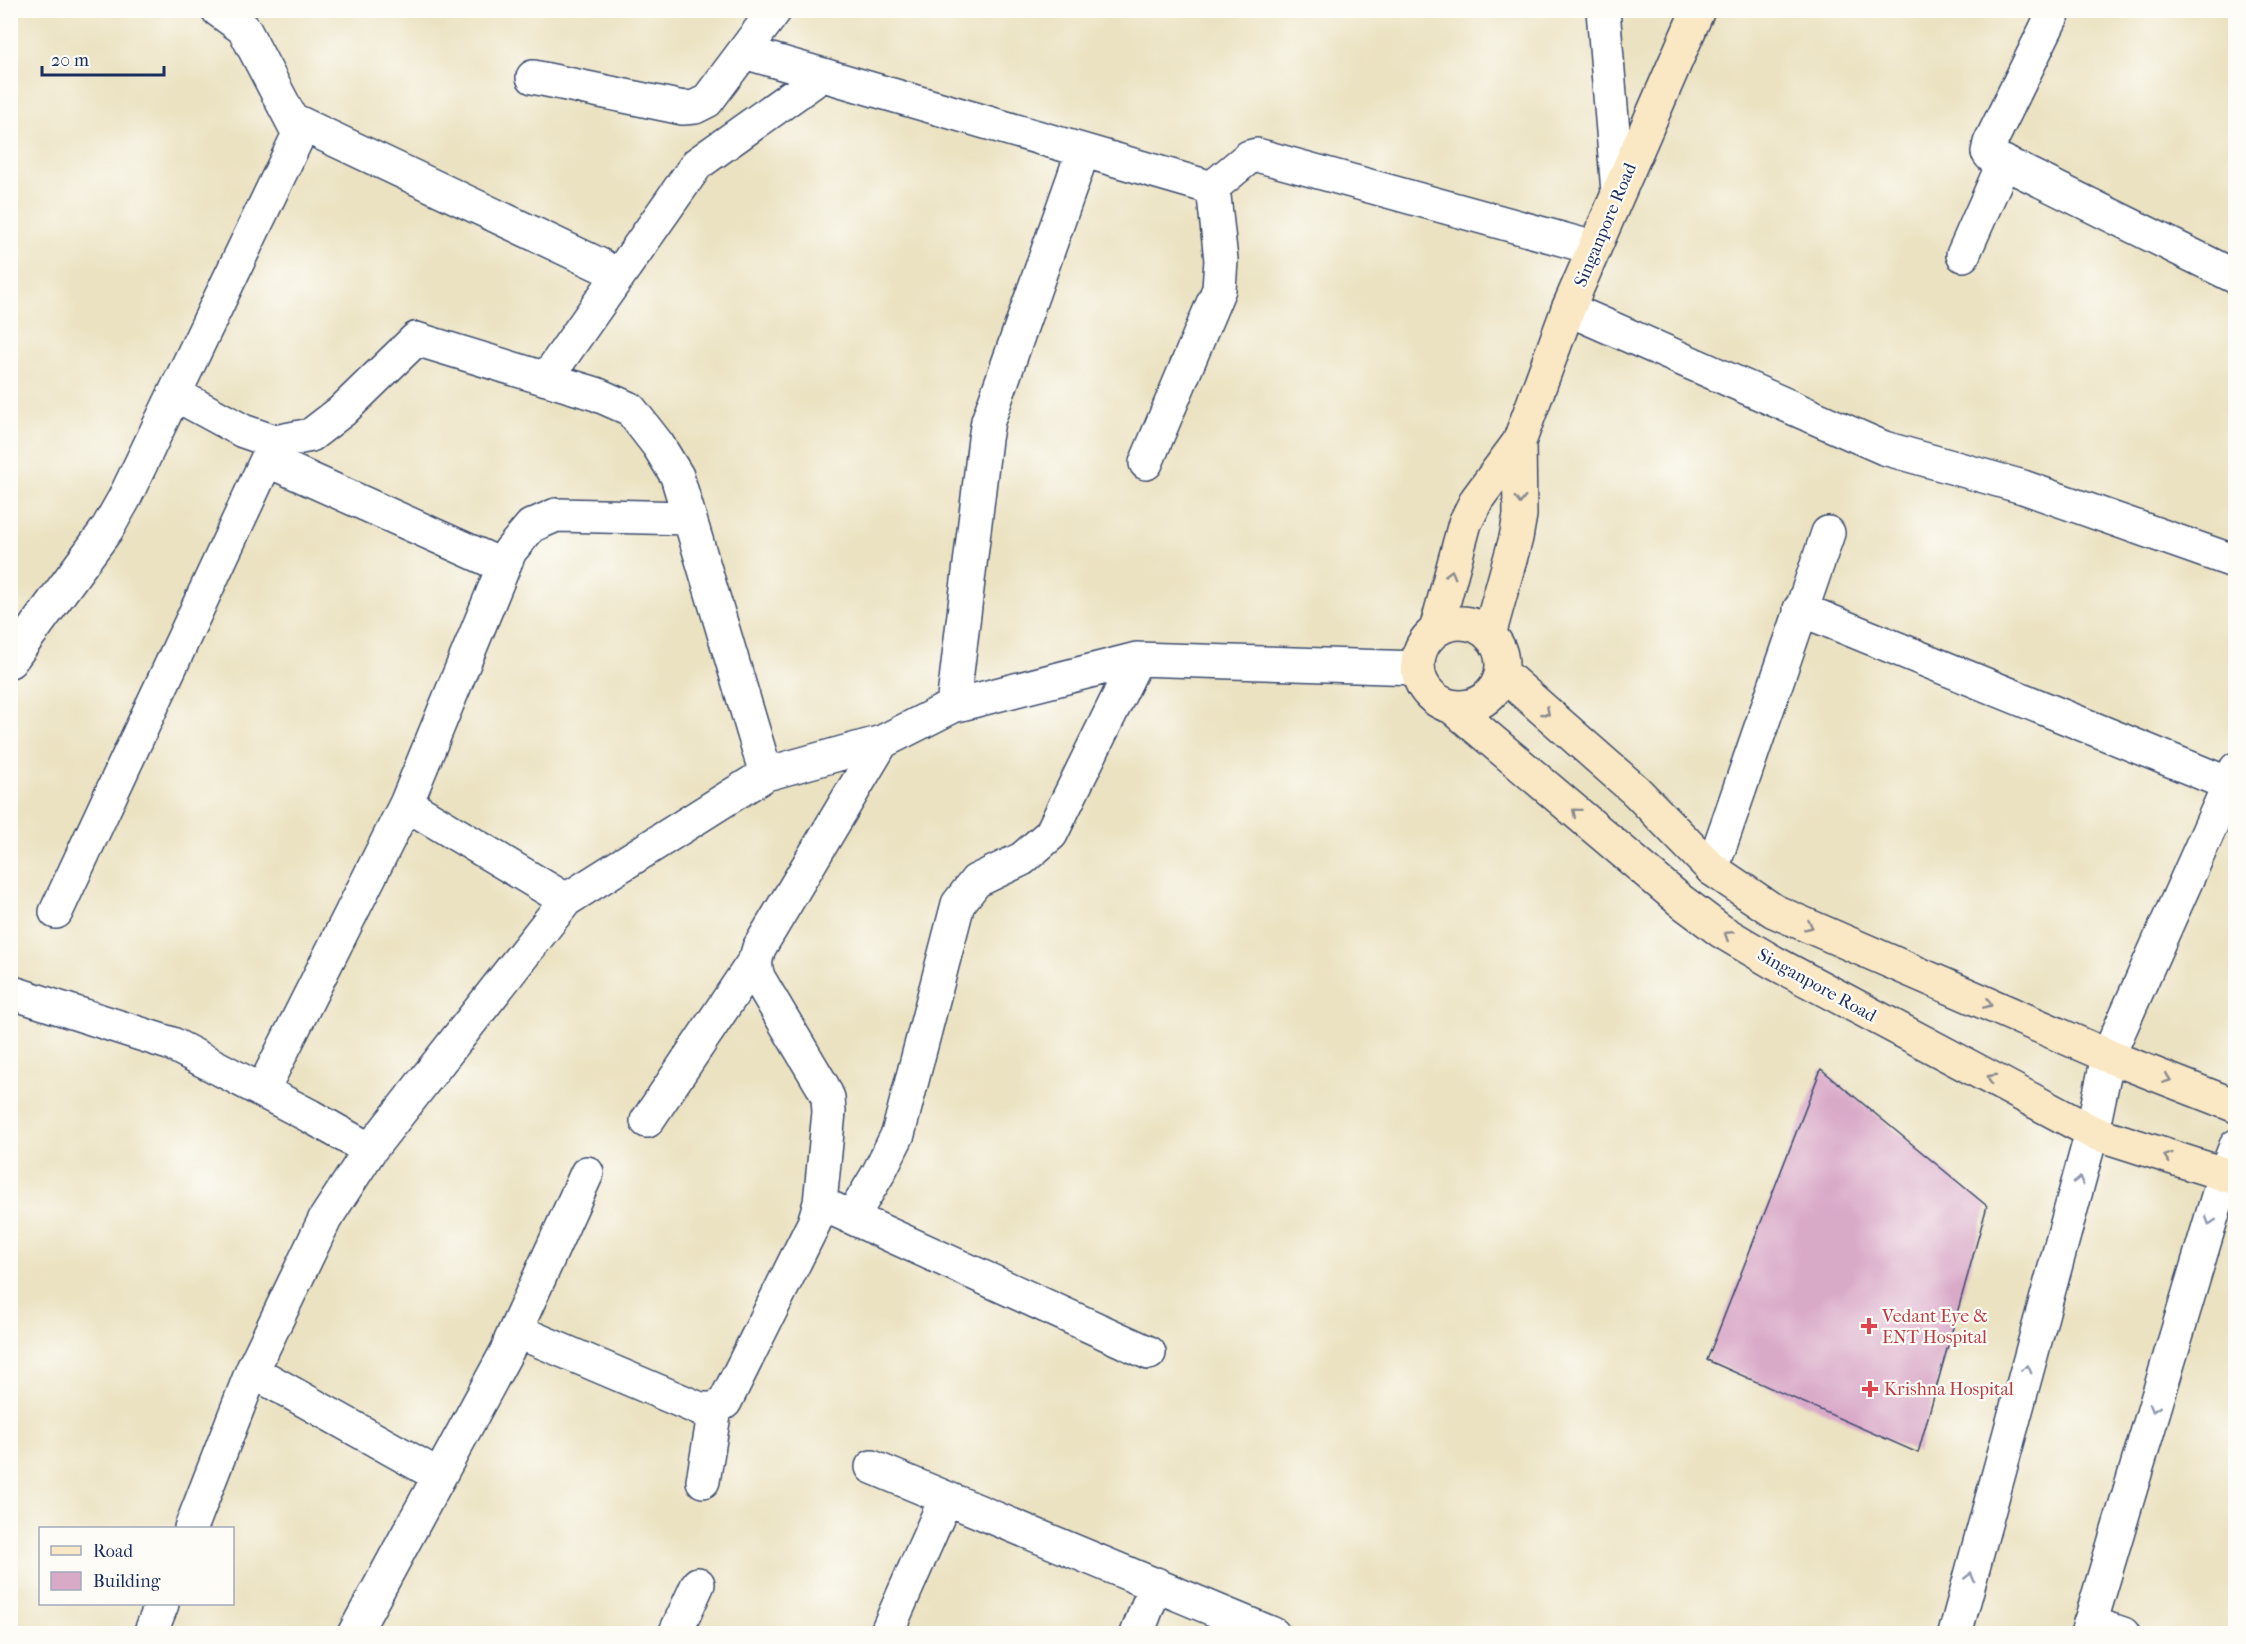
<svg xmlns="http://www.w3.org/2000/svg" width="2246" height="1644" viewBox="0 0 2246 1644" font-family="'IM FELL French Canon',serif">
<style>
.building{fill:#d9a9c8}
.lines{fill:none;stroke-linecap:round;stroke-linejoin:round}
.minor-casing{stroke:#3a4a6d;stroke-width:36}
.tertiary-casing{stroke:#3a4a6d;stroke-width:36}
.secondary-casing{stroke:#3a4a6d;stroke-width:36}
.minor{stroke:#fff;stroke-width:33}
.tertiary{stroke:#fff;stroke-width:33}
.secondary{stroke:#fae7c3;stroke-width:33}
.oneway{stroke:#8a8b90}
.oneway2{stroke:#8d97ae}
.health-dot{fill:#e0444e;stroke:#fdfcf7;stroke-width:2}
.labels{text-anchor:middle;stroke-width:4.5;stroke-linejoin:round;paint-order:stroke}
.street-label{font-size:18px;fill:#1b2f5e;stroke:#fdfcf7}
.health-label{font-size:18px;fill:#be3a42;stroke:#fdfcf7;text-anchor:start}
</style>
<rect width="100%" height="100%" fill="#fdfcf7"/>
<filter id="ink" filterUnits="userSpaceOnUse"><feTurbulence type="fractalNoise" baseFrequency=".0167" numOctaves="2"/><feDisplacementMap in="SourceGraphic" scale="12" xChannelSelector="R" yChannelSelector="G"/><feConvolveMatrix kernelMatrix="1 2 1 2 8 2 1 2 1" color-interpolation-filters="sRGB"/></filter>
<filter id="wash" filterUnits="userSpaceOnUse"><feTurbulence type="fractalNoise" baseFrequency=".008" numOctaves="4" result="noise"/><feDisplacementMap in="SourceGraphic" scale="24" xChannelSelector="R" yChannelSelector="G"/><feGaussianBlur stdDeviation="1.35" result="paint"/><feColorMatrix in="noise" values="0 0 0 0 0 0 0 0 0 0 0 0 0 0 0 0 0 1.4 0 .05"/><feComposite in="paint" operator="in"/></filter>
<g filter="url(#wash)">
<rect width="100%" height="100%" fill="#ebe2c1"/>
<g id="blocks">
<path class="building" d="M 1821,1069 L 1987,1206 L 1918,1453 L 1707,1360 Z"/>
</g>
</g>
<g filter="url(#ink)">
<use href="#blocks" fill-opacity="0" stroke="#3a4a6d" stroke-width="1.5"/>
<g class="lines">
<defs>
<path id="minor" d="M 1603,10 L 1618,192
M 2055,10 L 1990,143 L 1988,152 L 1991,156 L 2236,277
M 744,52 L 1209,187 L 1213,187 L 1249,157 L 1257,155 L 1594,248
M 533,77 L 683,108 L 695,107 L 707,101 L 775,10
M 291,119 L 602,266
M 1963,255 L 2004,162
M 1568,309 L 1884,448 L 2023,487 L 2236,562
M 546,379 L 697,164 L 822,75
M 175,394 L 243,431 L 275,442 L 311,435 L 342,411 L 416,339 L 596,394 L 630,409 L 658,445 L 677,476 L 766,774
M 267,460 L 503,566
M 1146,463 L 1219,289 L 1221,260 L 1213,187
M 1800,609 L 2229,784
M 10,661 L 107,529 L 124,499 L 299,134 L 244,29 L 218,10
M 953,706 L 985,439 L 988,421 L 1083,151
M 406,804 L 566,900
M 1712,869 L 1828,533
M 56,912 L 275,442
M 10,992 L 172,1044 L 310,1116 L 370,1150
M 2108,1056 L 2236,769
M 262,1091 L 406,804 L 510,551 L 531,526 L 556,515 L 690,518
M 647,1121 L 755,960
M 831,1208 L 1149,1353
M 852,1217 L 878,1174 L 898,1134 L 958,904 L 976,881 L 1022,859 L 1051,834 L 1137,659
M 510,1342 L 587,1173
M 252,1371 L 438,1475
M 872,1467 L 1273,1634
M 703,1481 L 715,1409
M 191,1528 L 252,1371 L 325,1219 L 370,1150 L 566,900 L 766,774 L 882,742 L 953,706 L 1137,659 L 1418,668
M 2090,1623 L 2123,1634
M 150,1634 L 162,1604
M 354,1634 L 514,1338 L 520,1334 L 526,1335 L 700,1409 L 715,1409 L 725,1402 L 814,1223 L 820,1203 L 829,1112 L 828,1098 L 823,1087 L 759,979 C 754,967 755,960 759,948 L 882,742
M 675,1634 L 698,1584
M 886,1634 L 946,1498
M 1137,1634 L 1156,1584"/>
<path id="tertiary" d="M 1955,1634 L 2092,1132 L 2108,1056
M 2087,1634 L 2224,1176 L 2236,1146"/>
<path id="secondary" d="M1418 665a42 42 0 1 1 84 0a42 42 0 1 1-84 0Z
M 1436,630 L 1465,523 L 1477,499 L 1519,442 L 1568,309 L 1698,10
M 1489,635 L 1516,538 L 1520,515 L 1519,442
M 1502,673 L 1636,791 L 1712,869 L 1774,911 L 2108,1056 L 2236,1106
M 1451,706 L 1681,901 L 1721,931 L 1773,962 L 2092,1132 L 2236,1178"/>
</defs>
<use href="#minor" class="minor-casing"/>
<use href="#tertiary" class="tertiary-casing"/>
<use href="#secondary" class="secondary-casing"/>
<use href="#minor" class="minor"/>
<use href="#tertiary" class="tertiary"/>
<use href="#secondary" class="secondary"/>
</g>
<defs><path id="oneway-chevron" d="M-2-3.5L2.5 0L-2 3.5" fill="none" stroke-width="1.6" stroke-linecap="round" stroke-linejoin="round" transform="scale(1.5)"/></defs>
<g class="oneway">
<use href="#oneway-chevron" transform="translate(1520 500) rotate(90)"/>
<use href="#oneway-chevron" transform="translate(1451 574) rotate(-75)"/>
<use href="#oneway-chevron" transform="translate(1546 712) rotate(41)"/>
<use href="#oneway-chevron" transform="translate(1576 812) rotate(-140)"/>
<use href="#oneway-chevron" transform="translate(1809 926) rotate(23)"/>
<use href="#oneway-chevron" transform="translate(1728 935) rotate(-148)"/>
<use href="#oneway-chevron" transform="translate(1988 1004) rotate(23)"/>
<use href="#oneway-chevron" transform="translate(1991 1078) rotate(-152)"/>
<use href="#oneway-chevron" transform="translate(2167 1079) rotate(21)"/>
<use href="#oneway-chevron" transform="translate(2168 1157) rotate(-162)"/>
</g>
<g class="oneway2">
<use href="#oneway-chevron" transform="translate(2079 1181) rotate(-75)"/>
<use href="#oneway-chevron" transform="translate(2210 1221) rotate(107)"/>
<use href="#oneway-chevron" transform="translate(2027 1369) rotate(-75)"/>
<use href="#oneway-chevron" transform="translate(2154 1408) rotate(107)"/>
<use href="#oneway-chevron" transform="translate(1970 1577) rotate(-75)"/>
</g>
</g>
<g class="health-dot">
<path d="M1866 1317h6v6h6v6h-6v6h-6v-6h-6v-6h6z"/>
<path d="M1867 1380h6v6h6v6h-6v6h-6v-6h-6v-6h6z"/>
</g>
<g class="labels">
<g class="street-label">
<text transform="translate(1605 225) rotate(-67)" y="6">Singanpore Road</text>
<text transform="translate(1817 985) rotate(29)" y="6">Singanpore Road</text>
</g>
<g class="health-label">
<text x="1882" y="1322">Vedant Eye &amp;<tspan x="1882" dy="21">ENT Hospital</tspan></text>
<text x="1884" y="1395">Krishna Hospital</text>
</g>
</g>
<rect width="2246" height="1644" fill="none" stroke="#fdfcf7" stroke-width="36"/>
<rect x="39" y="1527" width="195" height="78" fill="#fdfcf7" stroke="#a3aaba" stroke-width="1.5"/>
<rect x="51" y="1546" width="30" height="9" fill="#fae7c3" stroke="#a3aaba" stroke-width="1.5"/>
<text x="93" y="1557" font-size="18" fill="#1b2f5e">Road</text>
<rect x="51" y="1572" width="30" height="18" fill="#d9a9c8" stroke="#a3aaba" stroke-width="1.5"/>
<text x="93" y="1587" font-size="18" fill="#1b2f5e">Building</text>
<path d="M42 66v9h122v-9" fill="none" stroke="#1b2f5e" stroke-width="3"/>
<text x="51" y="66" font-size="18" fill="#1b2f5e" stroke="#fdfcf7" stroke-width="4.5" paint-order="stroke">20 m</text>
</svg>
